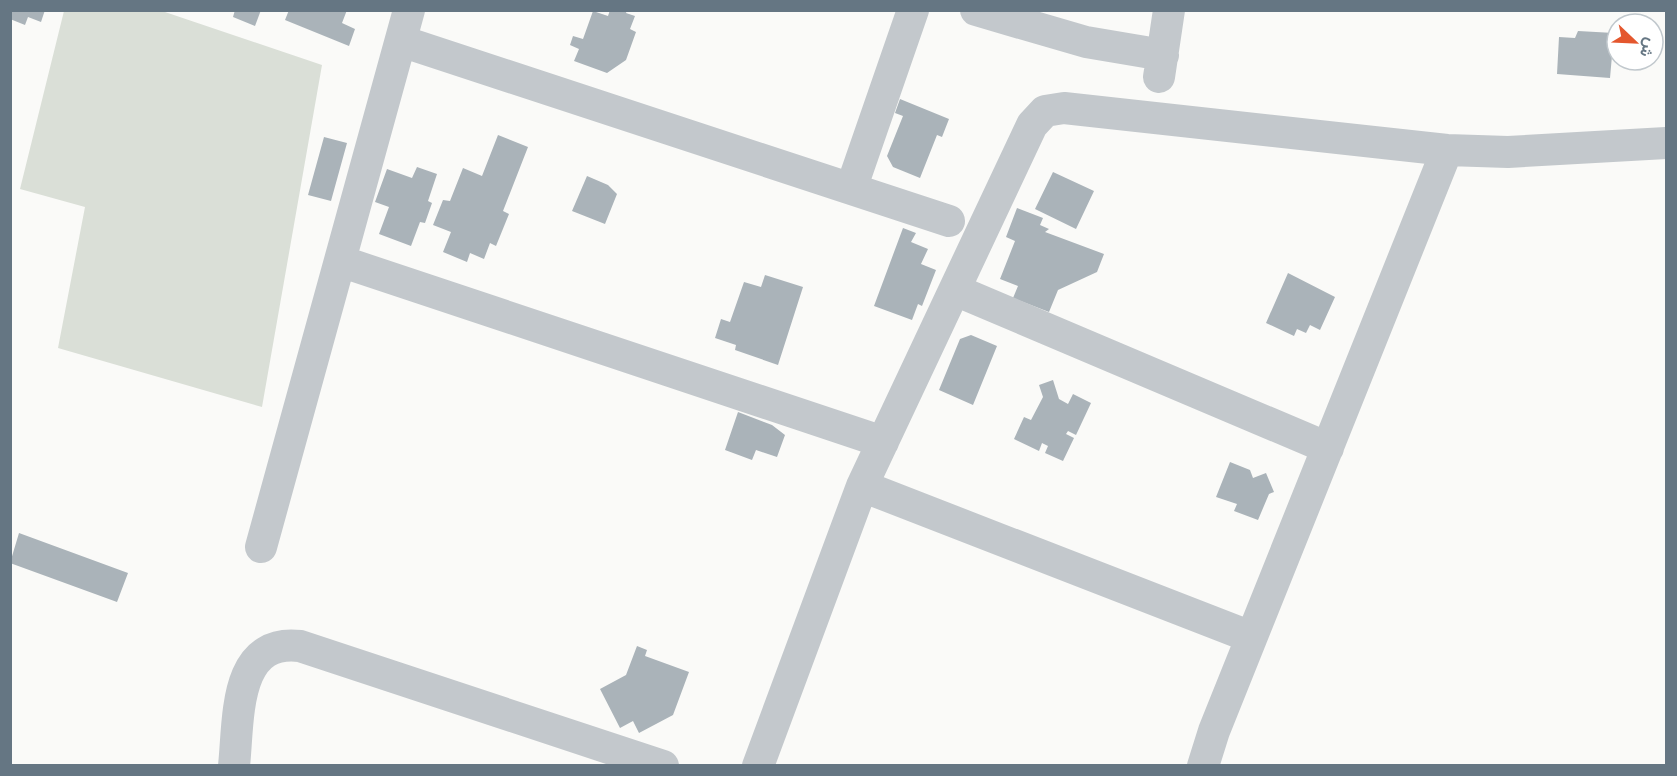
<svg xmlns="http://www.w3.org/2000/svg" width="1677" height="776" viewBox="0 0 1677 776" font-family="Manrope,Vazirmatn,sans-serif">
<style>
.green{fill:#dadfd7}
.building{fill:#aab3b9}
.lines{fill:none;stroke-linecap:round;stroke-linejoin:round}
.street{stroke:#c3c8cc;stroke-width:32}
</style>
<rect width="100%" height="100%" fill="#fafaf8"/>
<path class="green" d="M 64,11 L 162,11 L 322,65 L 262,407 L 58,348 L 85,207 L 20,189 Z"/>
<path class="building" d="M 10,10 L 45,10 L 41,22 L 28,17 L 25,25 L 10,19 Z
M 235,10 L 261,10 L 255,26 L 233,17 Z
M 289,10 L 347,10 L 342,23 L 355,29 L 349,46 L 285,20 Z
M 610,10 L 627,10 L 626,13 L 635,16 L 630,29 L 636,32 L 626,60 L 607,73 L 574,61 L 579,49 L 570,45 L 573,36 L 583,39 L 593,11 L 608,16 Z
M 1578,31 L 1614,33 L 1610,78 L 1557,74 L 1559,37 L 1575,38 Z
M 900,99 L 949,119 L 942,137 L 937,135 L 920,178 L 893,167 L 887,156 L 903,116 L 895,113 Z
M 498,135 L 528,147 L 503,211 L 509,214 L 496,246 L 490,243 L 484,259 L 470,253 L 467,262 L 443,252 L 451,232 L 433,225 L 443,200 L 450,201 L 463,168 L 482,176 Z
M 324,137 L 347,143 L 331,201 L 308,195 Z
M 417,167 L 437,174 L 428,201 L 432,203 L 425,223 L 420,222 L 411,246 L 379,234 L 389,207 L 375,202 L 387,169 L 412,178 Z
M 1053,172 L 1094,191 L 1076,229 L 1035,209 Z
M 587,176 L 608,185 L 617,194 L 605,224 L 572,211 Z
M 1017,208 L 1043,218 L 1040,225 L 1049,229 L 1045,232 L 1104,254 L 1097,272 L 1058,290 L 1049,312 L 1013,298 L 1018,286 L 1000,279 L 1015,241 L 1006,237 Z
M 903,228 L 916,233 L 911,242 L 928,249 L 921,264 L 936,270 L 922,306 L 918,304 L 912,320 L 874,306 Z
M 1288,273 L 1335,297 L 1320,330 L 1310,325 L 1306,333 L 1297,329 L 1294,336 L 1266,323 Z
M 765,275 L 803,287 L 778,365 L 735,350 L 736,345 L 715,338 L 721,319 L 730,322 L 744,282 L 761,287 Z
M 971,335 L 997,346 L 973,405 L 939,390 L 960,339 Z
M 1053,380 L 1059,399 L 1068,404 L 1073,394 L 1091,403 L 1076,435 L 1068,431 L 1066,434 L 1074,438 L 1063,461 L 1045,453 L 1048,446 L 1042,443 L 1039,451 L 1014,439 L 1024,417 L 1031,420 L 1043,397 L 1039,385 Z
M 738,412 L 772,425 L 785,435 L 777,457 L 756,450 L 752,460 L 725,450 Z
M 1230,462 L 1250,470 L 1253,478 L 1266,473 L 1274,492 L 1269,494 L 1258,520 L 1234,511 L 1237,504 L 1216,497 Z
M 19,533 L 128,573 L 117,602 L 10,563 Z
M 637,646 L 647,650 L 645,656 L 689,672 L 673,715 L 639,733 L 633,721 L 620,728 L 600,689 L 626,675 Z"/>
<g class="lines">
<path class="street" d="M 976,10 L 1086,42 L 1163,55
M 401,41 L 949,221
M 1159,77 L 1169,10
M 851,189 L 913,10
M 340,261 L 883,442
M 955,290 L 1328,448
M 862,486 L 1251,637
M 261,547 L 409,10
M 234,766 C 239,720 233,638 300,646 L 663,766
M 758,766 L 862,486 L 1032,125 L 1045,111 L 1064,108 L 1447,150 L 1508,152 L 1666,143
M 1203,766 L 1214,731 L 1447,150"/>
</g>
<rect width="1677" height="776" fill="none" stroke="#657683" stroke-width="24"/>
<g transform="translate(1635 42) rotate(113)"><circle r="28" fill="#ffffff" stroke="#c1c8cd" stroke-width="1.5"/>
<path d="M0-4.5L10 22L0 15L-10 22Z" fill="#e4572e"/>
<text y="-9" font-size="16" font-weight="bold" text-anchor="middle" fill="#657683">ش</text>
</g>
</svg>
